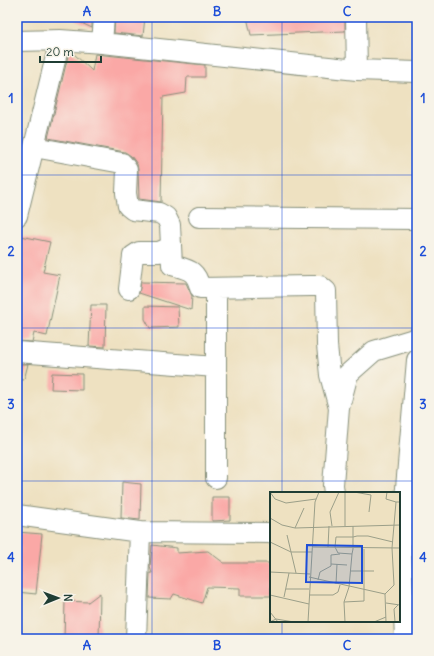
<svg xmlns="http://www.w3.org/2000/svg" width="434" height="656" viewBox="0 0 434 656" font-family="Delius,sans-serif">
<style>
.building{fill:#faa8a6}
.lines{fill:none;stroke-linecap:round;stroke-linejoin:round}
.minor-casing{stroke:#868f7a;stroke-width:22}
.minor{stroke:#fff;stroke-width:20}
.grid{fill:none;stroke:#1d4ed8;stroke-width:1;stroke-opacity:0.55}
.inset-road{fill:none;stroke:#9b9f89;stroke-width:1}
.view{fill:#1d4ed8;fill-opacity:0.15;stroke:#1d4ed8;stroke-width:2}
.inset-edge{fill:none;stroke:#1f3d34;stroke-width:2}
.neatline{fill:none;stroke:#1d4ed8;stroke-width:1.5}
.grid-label{font-size:13px;text-anchor:middle;font-weight:bold;fill:#1d4ed8}
</style>
<rect width="100%" height="100%" fill="#f7f3e8"/>
<filter id="ink" filterUnits="userSpaceOnUse"><feTurbulence type="fractalNoise" baseFrequency=".025" numOctaves="2"/><feDisplacementMap in="SourceGraphic" scale="8" xChannelSelector="R" yChannelSelector="G"/><feConvolveMatrix kernelMatrix="1 2 1 2 8 2 1 2 1" color-interpolation-filters="sRGB"/></filter>
<filter id="wash" filterUnits="userSpaceOnUse"><feTurbulence type="fractalNoise" baseFrequency=".012" numOctaves="4" result="noise"/><feDisplacementMap in="SourceGraphic" scale="16" xChannelSelector="R" yChannelSelector="G"/><feGaussianBlur stdDeviation="0.9" result="paint"/><feColorMatrix in="noise" values="0 0 0 0 0 0 0 0 0 0 0 0 0 0 0 0 0 1.4 0 .05"/><feComposite in="paint" operator="in"/></filter>
<g filter="url(#wash)">
<rect width="100%" height="100%" fill="#eee1c1"/>
<g id="blocks">
<path class="building" d="M 69,17 L 92,17 L 92,28 Z
M 115,17 L 145,17 L 143,36 L 114,33 Z
M 247,17 L 345,17 L 345,31 L 251,35 Z
M 69,52 L 72,52 L 92,71 L 95,54 L 205,65 L 205,77 L 187,77 L 186,93 L 163,97 L 161,202 L 139,199 L 138,170 L 137,164 L 131,156 L 125,152 L 48,138 Z
M 21,236 L 50,242 L 43,272 L 60,275 L 47,336 L 34,333 L 32,342 L 17,341 L 17,256 Z
M 141,282 L 186,283 L 192,296 L 191,310 L 139,293 Z
M 91,305 L 106,305 L 105,347 L 89,346 Z
M 145,306 L 178,307 L 179,327 L 150,328 L 145,319 Z
M 17,364 L 28,364 L 24,380 L 17,379 Z
M 52,373 L 82,374 L 82,390 L 51,389 Z
M 122,482 L 141,484 L 140,520 L 121,518 Z
M 212,497 L 230,497 L 230,520 L 212,521 Z
M 17,532 L 42,534 L 36,594 L 17,592 Z
M 152,545 L 177,548 L 177,553 L 208,551 L 224,563 L 271,563 L 271,596 L 240,596 L 240,588 L 207,587 L 202,603 L 174,594 L 171,599 L 149,598 L 150,573 L 152,573 L 150,567 Z
M 100,593 L 99,639 L 64,639 L 65,601 L 88,602 Z"/>
</g>
</g>
<g filter="url(#ink)">
<use href="#blocks" fill-opacity="0" stroke="#868f7a" stroke-width="1"/>
<g class="lines">
<defs>
<path id="minor" d="M 356,17 L 357,70
M 17,41 L 60,40 L 102,43 L 357,70 L 417,72
M 102,43 L 104,17
M 34,147 L 122,163 L 127,170 L 126,193 L 128,206 L 133,210 L 159,213 L 166,217 L 170,225 L 172,265 C 189,270 196,270 200,288 L 311,286 L 320,286 L 326,291 L 327,345 L 330,375 L 339,408
M 17,216 L 60,40
M 199,217 L 417,219
M 129,289 L 133,256 L 139,252 L 159,252 L 171,247
M 17,352 L 216,367
M 216,478 L 216,288
M 334,493 L 333,485 L 339,408 L 348,374 L 374,351 L 417,338
M 17,515 L 140,532 L 271,533
M 136,639 L 140,532
M 405,639 L 401,546 L 417,360"/>
</defs>
<use href="#minor" class="minor-casing"/>
<use href="#minor" class="minor"/>
</g>
</g>
<path class="grid" d="M 152,17 L 152,639M 282,17 L 282,493M 17,175 L 417,175M 17,328 L 417,328M 17,481 L 417,481M 282,621 L 282,639"/>
<g transform="translate(270 492)">
<rect width="130" height="130" fill="#eee1c1"/>
<path class="inset-road" d="M 0,0 L 5,7 L 16,11 L 46,7M 84,0 L 101,3 L 99,20M 117,0 L 116,7 L 126,10M 0,26 L 12,33 L 25,36 L 130,33M 62,34 L 60,20 L 69,0M 75,34 L 75,0M 83,34 L 83,57 L 82,62 L 68,61 L 65,55 L 66,45 L 83,45 L 87,44 L 98,44 L 123,50M 25,36 L 34,16M 17,43 L 26,81M 0,50 L 21,60 L 42,60M 43,55 L 130,56M 58,55 L 59,34M 61,72 L 77,73M 81,79 L 104,79M 0,80 L 40,82M 39,85 L 115,102 L 116,130M 48,88 L 50,80 L 61,74 L 61,63 L 70,62M 66,92 L 67,72M 16,97 L 39,97M 115,102 L 124,93 L 122,56 L 126,10 L 130,10M 0,103 L 39,112M 39,103 L 63,103 L 68,100 L 70,93M 14,105 L 19,81M 74,110 L 94,109 L 94,57M 116,111 L 130,113M 0,120 L 8,130M 0,130 L 6,127 L 24,130M 38,130 L 45,10 L 49,0M 75,130 L 74,110 L 79,95 L 82,62M 104,130 L 116,125M 125,130 L 124,117 L 128,113"/>
<path class="view" d="M 37,53 L 92,54 L 92,91 L 36,90 Z"/>
<rect width="130" height="130" class="inset-edge"/>
</g>
<rect width="434" height="656" fill="none" stroke="#f7f3e8" stroke-width="44"/>
<g transform="translate(58 598) rotate(89)" stroke="#f7f3e8" stroke-width="3" paint-order="stroke">
<path d="M0-3L7 15L0 10L-7 15Z" fill="#1f3d34"/>
<text y="-6" font-size="11" font-weight="bold" text-anchor="middle" fill="#1f3d34">N</text>
</g>
<path d="M40 56v6h61v-6" fill="none" stroke="#1f3d34" stroke-width="2"/>
<text x="46" y="56" font-size="12" fill="#1f3d34" stroke="#f7f3e8" stroke-width="3" paint-order="stroke">20 m</text>
<rect x="22" y="22" width="390" height="612" class="neatline"/>
<g class="grid-label">
<text x="87" y="16">A</text>
<text x="217" y="16">B</text>
<text x="347" y="16">C</text>
<text x="11" y="103">1</text>
<text x="423" y="103">1</text>
<text x="11" y="256">2</text>
<text x="423" y="256">2</text>
<text x="11" y="409">3</text>
<text x="423" y="409">3</text>
<text x="11" y="562">4</text>
<text x="423" y="562">4</text>
<text x="87" y="650">A</text>
<text x="217" y="650">B</text>
<text x="347" y="650">C</text>
</g>
</svg>
